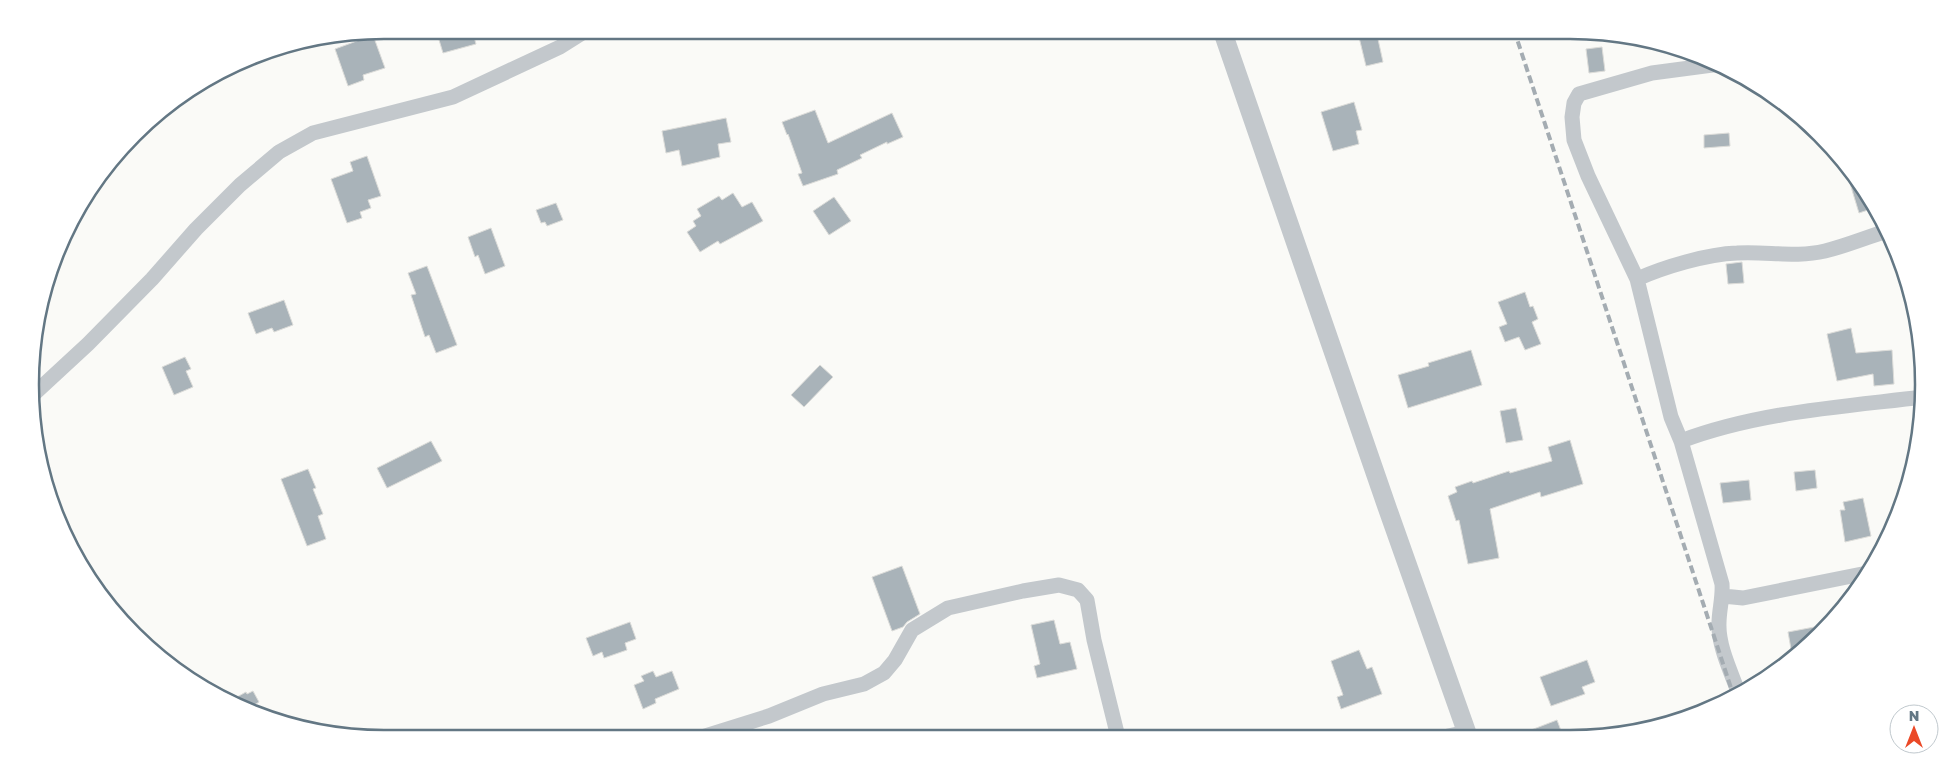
<svg xmlns="http://www.w3.org/2000/svg" width="1954" height="769" viewBox="0 0 1954 769" font-family="'Golos Text',sans-serif">
<style>
.building{fill:#a9b3b9;stroke:#dcdcd9}
.lines{fill:none;stroke-linecap:round;stroke-linejoin:round}
.minor{stroke:#c3c8cc;stroke-width:15}
.tertiary{stroke:#c3c8cc;stroke-width:19}
.rail{stroke:#a4acb2;stroke-width:4;stroke-dasharray:8 4;stroke-linecap:butt}
.rim{fill:none;stroke:#637784;stroke-width:2.5}
</style>
<rect width="100%" height="100%" fill="#fafaf7"/>
<path class="building" d="M 436,30 L 472,30 L 476,44 L 443,53 Z
M 1371,30 L 1376,30 L 1383,62 L 1366,66 L 1358,33 Z
M 373,35 L 385,68 L 363,75 L 364,80 L 348,86 L 335,49 Z
M 1602,47 L 1605,71 L 1589,73 L 1586,49 Z
M 1354,102 L 1362,130 L 1356,131 L 1359,144 L 1333,151 L 1321,112 Z
M 815,110 L 828,143 L 892,113 L 903,137 L 887,144 L 887,142 L 860,155 L 862,158 L 837,170 L 838,174 L 803,186 L 798,174 L 802,173 L 788,134 L 787,135 L 782,122 Z
M 726,118 L 731,142 L 718,144 L 720,157 L 682,166 L 679,150 L 666,153 L 662,131 Z
M 1729,133 L 1730,146 L 1704,148 L 1704,135 Z
M 367,156 L 381,196 L 368,200 L 371,208 L 360,212 L 362,218 L 347,223 L 331,179 L 353,171 L 350,162 Z
M 1847,166 L 1870,198 L 1877,207 L 1859,213 L 1845,167 Z
M 733,193 L 742,207 L 752,202 L 763,221 L 720,244 L 718,241 L 700,252 L 687,232 L 696,226 L 693,221 L 701,216 L 697,209 L 719,196 L 722,200 Z
M 834,197 L 851,221 L 829,235 L 813,211 Z
M 556,203 L 563,220 L 547,226 L 545,222 L 541,223 L 536,210 Z
M 491,228 L 505,266 L 485,274 L 478,255 L 475,257 L 468,237 Z
M 1742,262 L 1744,283 L 1728,284 L 1726,264 Z
M 427,266 L 457,345 L 436,353 L 429,335 L 425,337 L 411,295 L 416,294 L 408,273 Z
M 1525,292 L 1530,307 L 1533,306 L 1538,319 L 1532,322 L 1541,344 L 1525,350 L 1519,337 L 1505,342 L 1499,327 L 1507,324 L 1498,302 Z
M 284,300 L 293,325 L 274,332 L 272,328 L 256,334 L 248,313 Z
M 1851,328 L 1856,353 L 1892,350 L 1894,384 L 1874,386 L 1873,374 L 1837,381 L 1827,334 Z
M 1471,350 L 1482,385 L 1408,408 L 1398,375 L 1429,366 L 1428,363 Z
M 185,357 L 191,369 L 186,371 L 193,387 L 174,395 L 162,367 Z
M 820,365 L 833,377 L 804,407 L 791,395 Z
M 1516,408 L 1523,440 L 1506,443 L 1500,411 Z
M 1570,440 L 1583,484 L 1541,497 L 1540,492 L 1490,509 L 1499,558 L 1468,564 L 1459,520 L 1456,521 L 1448,496 L 1457,492 L 1455,487 L 1472,481 L 1473,483 L 1509,471 L 1510,473 L 1552,461 L 1548,447 Z
M 431,441 L 442,461 L 387,488 L 377,468 Z
M 308,469 L 316,488 L 313,489 L 323,514 L 318,516 L 326,539 L 307,546 L 281,479 Z
M 1815,470 L 1817,488 L 1796,491 L 1794,472 Z
M 1749,480 L 1751,500 L 1723,503 L 1720,483 Z
M 1863,498 L 1871,536 L 1845,542 L 1840,510 L 1845,510 L 1843,502 Z
M 902,566 L 920,614 L 907,622 L 903,627 L 892,631 L 872,577 Z
M 1054,620 L 1060,644 L 1070,642 L 1077,669 L 1037,678 L 1034,666 L 1040,664 L 1031,625 Z
M 630,622 L 636,639 L 625,643 L 627,650 L 604,658 L 602,652 L 593,656 L 586,638 Z
M 1825,625 L 1803,651 L 1798,654 L 1797,648 L 1791,649 L 1788,632 Z
M 1359,650 L 1367,669 L 1372,667 L 1382,694 L 1341,709 L 1337,697 L 1343,695 L 1331,661 Z
M 1587,660 L 1595,682 L 1582,687 L 1585,694 L 1551,706 L 1540,677 Z
M 653,671 L 656,677 L 672,671 L 679,689 L 655,699 L 656,703 L 643,709 L 634,685 L 644,681 L 641,676 Z
M 253,691 L 259,702 L 253,706 L 257,713 L 228,702 L 246,692 L 247,694 Z
M 1557,720 L 1563,736 L 1518,736 L 1518,735 Z"/>
<g class="lines">
<path class="minor" d="M 1637,279 C 1664,267 1707,254 1737,253 C 1766,251 1796,258 1825,251 C 1846,246 1867,237 1887,231
M 35,393 L 88,344 L 152,279 L 196,229 L 240,185 L 279,152 L 313,133 L 453,97 L 560,47 L 587,30
M 1681,441 L 1671,417 L 1637,279 L 1588,176 L 1574,140 L 1572,117 L 1574,103 L 1579,94 L 1652,73 L 1720,64
M 1723,596 L 1743,598 L 1867,573
M 1739,694 C 1731,672 1718,646 1719,623 C 1719,610 1723,598 1722,584 L 1681,441 C 1758,412 1841,407 1923,397
M 1448,736 L 1467,732
M 699,738 L 769,716 L 823,694 L 864,684 L 884,673 L 895,660 L 912,630 L 948,608 L 1023,591 L 1059,585 L 1078,590 L 1087,600 L 1094,640 L 1118,737"/>
<path class="tertiary" d="M 1222,30 L 1388,510 L 1468,736"/>
<path class="rail" d="M 1514,30 L 1734,697"/>
</g>
<path d="M0 0H1954V769H0ZM384 39H1570A345 345 0 0 1 1915 384V385A345 345 0 0 1 1570 730H384A345 345 0 0 1 39 385V384A345 345 0 0 1 384 39Z" fill="#fff" fill-rule="evenodd"/>
<path class="rim" d="M384 39H1570A345 345 0 0 1 1915 384V385A345 345 0 0 1 1570 730H384A345 345 0 0 1 39 385V384A345 345 0 0 1 384 39Z"/>
<g transform="translate(1914 729)"><circle r="24" fill="#ffffff" stroke="#c1c9ce"/>
<path d="M0-4L9 19L0 12L-9 19Z" fill="#eb4927"/>
<text y="-8" font-size="14" font-weight="bold" text-anchor="middle" fill="#637784">N</text>
</g>
</svg>
